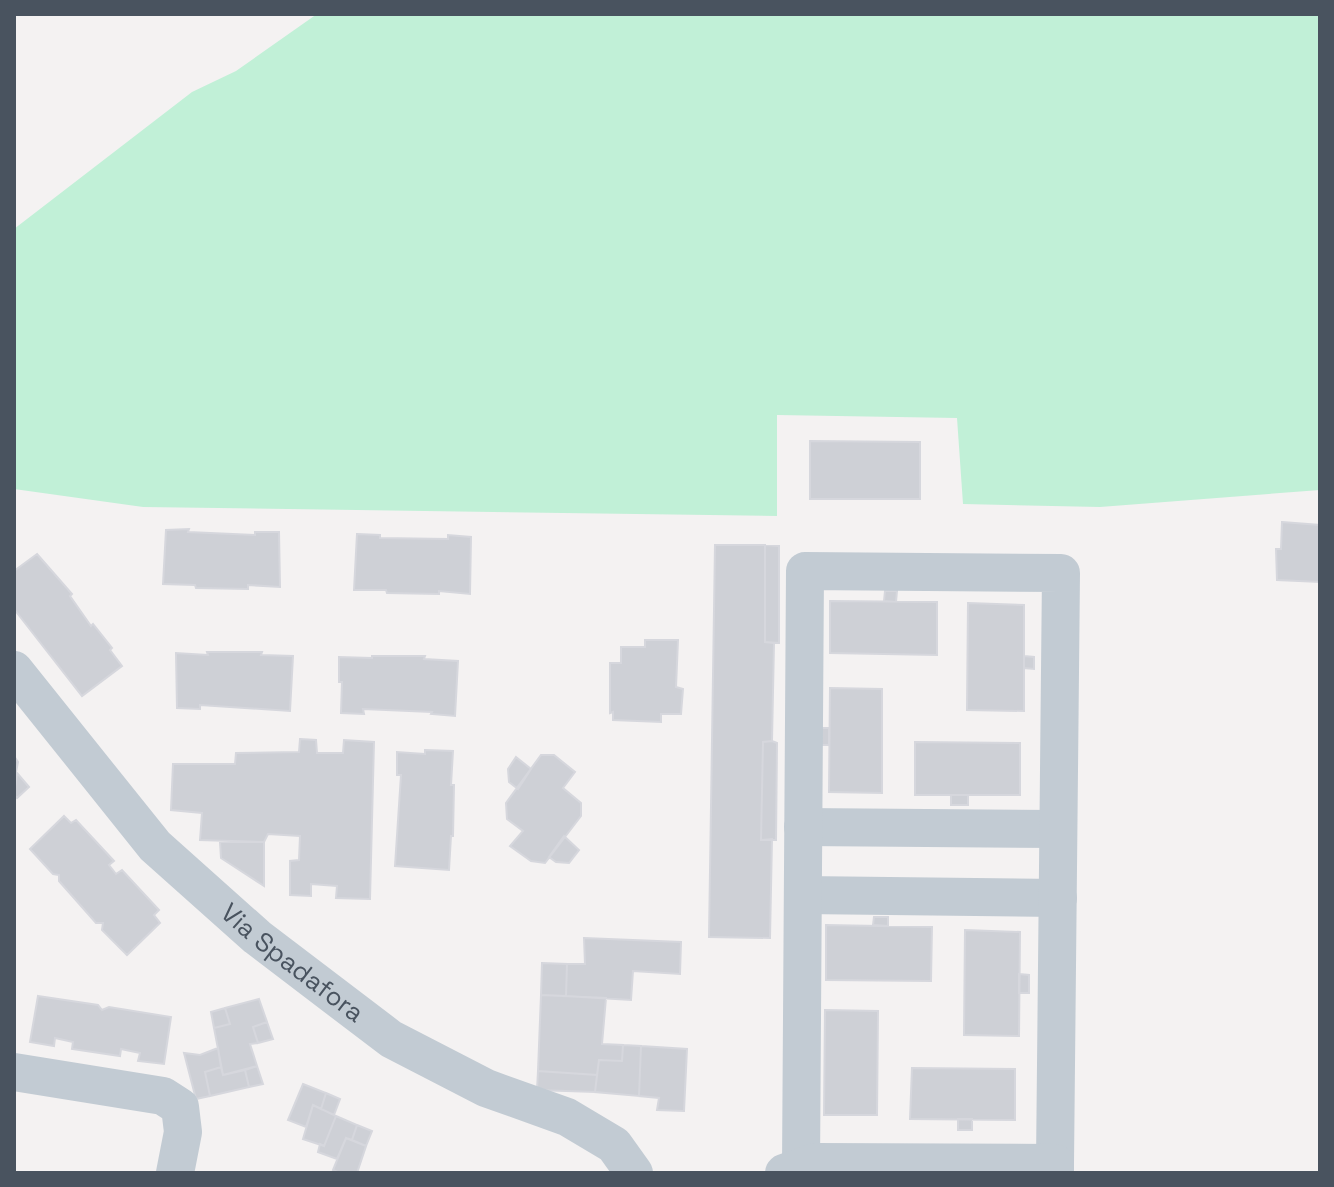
<svg xmlns="http://www.w3.org/2000/svg" width="1334" height="1187" viewBox="0 0 1334 1187" font-family="'Space Grotesk',sans-serif">
<style>
.green{fill:#c1f0d7}
.building{fill:#ced0d6;stroke:#d6d7dd;stroke-width:2}
.lines{fill:none;stroke-linecap:round;stroke-linejoin:round}
.minor{stroke:#c2cbd3;stroke-width:38}
.labels{text-anchor:middle;stroke-width:8;stroke-linejoin:round;paint-order:stroke}
.street-label{font-size:26px;fill:#49535f;stroke:#fff}
</style>
<rect width="100%" height="100%" fill="#f4f2f2"/>
<path class="green" d="M 317,14 L 1320,14 L 1320,490 L 1100,507 L 963,504 L 957,418 L 777,415 L 777,516 L 143,507 L 14,489 L 14,229 L 192,92 L 236,71 Z"/>
<path class="building" d="M 810,441 L 920,442 L 920,499 L 810,499 Z
M 1282,522 L 1320,525 L 1320,582 L 1277,580 L 1276,549 L 1281,549 Z
M 189,529 L 188,532 L 255,535 L 255,532 L 279,532 L 280,587 L 248,585 L 248,589 L 196,588 L 195,585 L 163,584 L 166,530 Z
M 357,534 L 380,535 L 380,538 L 448,539 L 448,535 L 471,537 L 470,594 L 439,591 L 439,594 L 387,593 L 386,590 L 354,590 Z
M 715,545 L 765,545 L 765,642 L 774,643 L 772,741 L 763,742 L 761,840 L 772,839 L 770,938 L 709,937 Z
M 765,545 L 779,546 L 779,643 L 765,642 Z
M 37,554 L 72,594 L 70,596 L 91,626 L 93,624 L 112,648 L 110,650 L 122,666 L 82,696 L 14,609 L 14,571 Z
M 885,591 L 897,591 L 896,602 L 884,601 Z
M 830,601 L 937,602 L 937,655 L 830,653 Z
M 968,603 L 1024,605 L 1024,711 L 967,710 Z
M 645,640 L 678,640 L 676,687 L 683,689 L 681,714 L 661,714 L 661,722 L 613,720 L 613,712 L 610,713 L 610,663 L 621,663 L 621,647 L 645,647 Z
M 207,652 L 262,652 L 261,655 L 293,656 L 290,711 L 200,705 L 200,709 L 177,708 L 176,653 L 208,655 Z
M 372,656 L 425,656 L 424,659 L 458,661 L 455,716 L 431,714 L 432,712 L 363,709 L 364,714 L 341,713 L 342,682 L 339,682 L 339,657 L 372,658 Z
M 1024,656 L 1034,657 L 1034,669 L 1024,668 Z
M 830,688 L 882,689 L 882,793 L 829,792 Z
M 820,728 L 829,728 L 829,745 L 820,745 Z
M 300,739 L 316,740 L 317,753 L 343,753 L 344,740 L 374,742 L 370,899 L 336,898 L 337,886 L 311,884 L 311,896 L 290,895 L 290,861 L 299,860 L 300,836 L 268,834 L 264,842 L 200,840 L 202,813 L 171,810 L 173,764 L 235,764 L 236,753 L 299,752 Z
M 772,741 L 777,743 L 776,840 L 761,840 L 763,742 Z
M 915,742 L 1020,743 L 1020,795 L 915,795 Z
M 425,750 L 453,751 L 451,785 L 454,785 L 453,836 L 451,836 L 449,870 L 395,866 L 401,775 L 397,775 L 397,752 L 425,754 Z
M 541,755 L 554,755 L 575,772 L 563,788 L 581,803 L 581,816 L 545,863 L 531,861 L 510,846 L 523,831 L 507,819 L 506,803 Z
M 14,756 L 18,762 L 14,782 Z
M 516,757 L 531,769 L 518,789 L 509,782 L 508,769 Z
M 17,773 L 29,787 L 17,798 L 14,795 Z
M 951,795 L 968,795 L 968,805 L 951,805 Z
M 64,816 L 71,823 L 76,820 L 114,861 L 109,865 L 116,874 L 122,870 L 159,910 L 154,915 L 160,923 L 127,955 L 102,930 L 103,923 L 96,923 L 59,881 L 59,875 L 53,874 L 30,849 Z
M 564,836 L 579,850 L 569,863 L 556,862 L 549,857 Z
M 220,842 L 264,842 L 264,886 L 221,858 Z
M 874,917 L 888,917 L 888,926 L 873,925 Z
M 826,925 L 932,927 L 931,981 L 826,980 Z
M 965,930 L 1020,932 L 1019,1036 L 964,1035 Z
M 584,938 L 681,942 L 680,974 L 633,971 L 631,1000 L 566,996 L 567,964 L 585,964 Z
M 542,963 L 567,964 L 566,996 L 541,995 Z
M 1019,974 L 1029,975 L 1029,993 L 1019,993 Z
M 541,995 L 606,998 L 602,1044 L 623,1045 L 622,1061 L 599,1060 L 597,1075 L 538,1071 Z
M 38,996 L 98,1005 L 102,1010 L 109,1007 L 171,1017 L 164,1064 L 138,1061 L 140,1053 L 121,1049 L 120,1056 L 72,1049 L 73,1042 L 55,1038 L 54,1046 L 30,1042 Z
M 259,999 L 267,1022 L 253,1027 L 258,1043 L 250,1044 L 257,1066 L 223,1075 L 214,1028 L 230,1024 L 225,1008 Z
M 225,1008 L 230,1024 L 214,1028 L 211,1012 Z
M 825,1010 L 878,1011 L 877,1115 L 824,1115 Z
M 267,1022 L 273,1039 L 258,1043 L 253,1027 Z
M 623,1045 L 641,1046 L 639,1096 L 595,1092 L 599,1060 L 622,1061 Z
M 641,1046 L 687,1049 L 684,1111 L 657,1110 L 659,1098 L 639,1096 Z
M 218,1048 L 221,1067 L 205,1072 L 210,1096 L 196,1099 L 184,1053 L 200,1055 Z
M 257,1066 L 263,1084 L 249,1087 L 245,1070 Z
M 221,1067 L 223,1075 L 245,1070 L 249,1087 L 210,1096 L 205,1072 Z
M 912,1068 L 1015,1069 L 1015,1120 L 910,1119 Z
M 538,1071 L 597,1075 L 595,1092 L 537,1090 Z
M 303,1084 L 326,1093 L 321,1109 L 313,1105 L 306,1127 L 288,1120 Z
M 326,1093 L 340,1099 L 334,1115 L 321,1109 Z
M 313,1105 L 336,1116 L 324,1146 L 303,1139 Z
M 336,1116 L 357,1125 L 352,1140 L 346,1138 L 337,1159 L 318,1152 L 320,1144 L 324,1146 Z
M 958,1119 L 972,1119 L 972,1130 L 958,1130 Z
M 357,1125 L 372,1131 L 366,1146 L 352,1140 Z
M 346,1138 L 366,1146 L 357,1173 L 340,1173 L 333,1170 Z"/>
<g class="lines">
<g class="minor">
<path id="s1" d="M 14,670 L 155,846 L 257,937 L 391,1039 L 486,1088 L 567,1117 L 614,1145 L 634,1173"/>
<path d="M 803,827 L 1058,829"/>
<path d="M 803,895 L 1058,898"/>
<path d="M 14,1072 L 163,1096 L 180,1107 L 183,1132 L 175,1173"/>
<path d="M 801,1167 L 805,571 L 1061,573 L 1055,1163"/>
<path d="M 784,1173 L 815,1162 L 1055,1163 L 1055,1173"/>
</g>
</g>
<g class="labels">
<g class="street-label">
<text dy="9" stroke="none"><textPath href="#s1" startOffset="406">Via Spadafora</textPath></text>
</g>
</g>
<rect width="1334" height="1187" fill="none" stroke="#49535f" stroke-width="32"/>
</svg>
